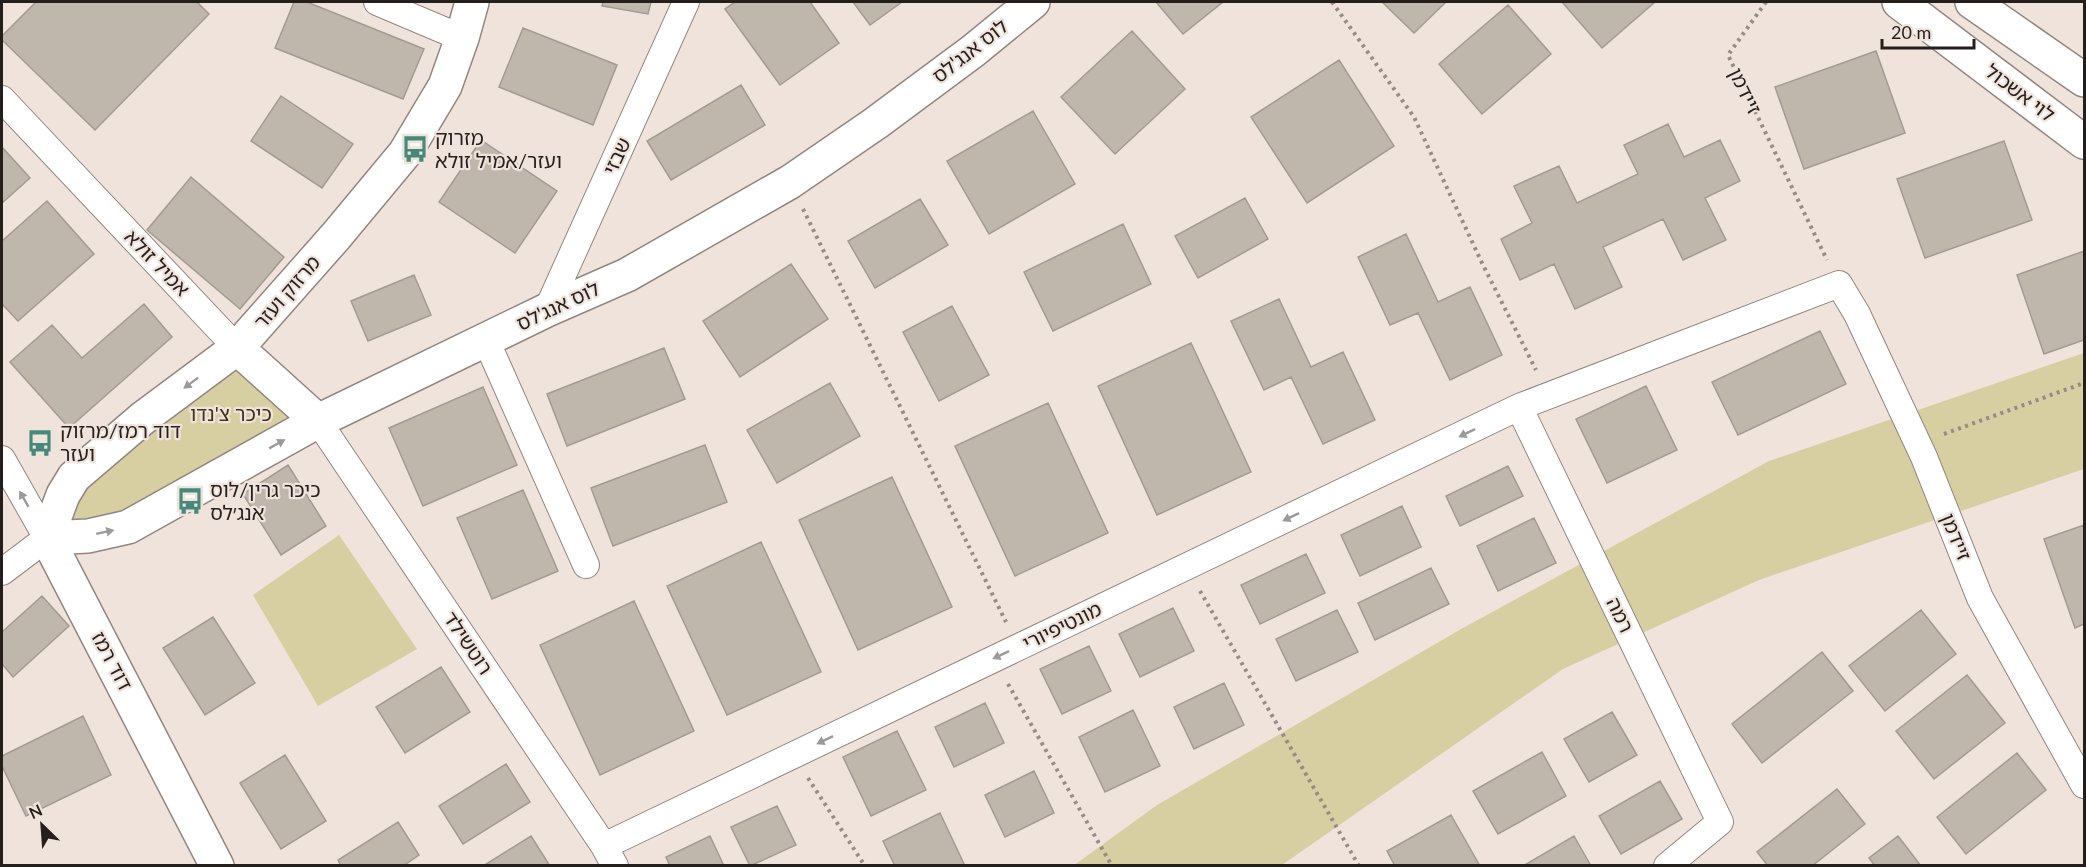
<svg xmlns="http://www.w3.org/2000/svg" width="2086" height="867" viewBox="0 0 2086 867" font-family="Lato,'Noto Sans Hebrew',sans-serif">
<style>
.green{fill:#d7cfa2}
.building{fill:#bfb6ac;stroke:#a39b91;stroke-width:1.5}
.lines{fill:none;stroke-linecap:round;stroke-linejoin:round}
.street-casing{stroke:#938681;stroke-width:28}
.secondary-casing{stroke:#938681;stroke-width:36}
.path{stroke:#958c87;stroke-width:4;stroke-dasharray:3 4.5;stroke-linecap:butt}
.street{stroke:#fff;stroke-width:26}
.secondary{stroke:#fff;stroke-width:33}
.oneway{fill:#9c9a99}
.labels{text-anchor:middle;stroke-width:4.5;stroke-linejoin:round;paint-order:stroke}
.street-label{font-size:20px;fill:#241f1d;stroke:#f0e3dc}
.poi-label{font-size:20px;fill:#241f1d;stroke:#f0e3dc;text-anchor:start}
.park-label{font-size:20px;fill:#3c3617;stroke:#f0e3dc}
</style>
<rect width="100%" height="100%" fill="#f0e3dc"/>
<path class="green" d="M 237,348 L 318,421 L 128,527 L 47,538 L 63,495 Z
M 2084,353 L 2084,469 L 1759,580 L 1563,669 L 1282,865 L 1073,866 L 1157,805 L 1463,628 L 1769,461 Z
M 339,535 L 417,649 L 318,706 L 253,595 Z"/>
<path class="building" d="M 36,2 L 197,2 L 209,14 L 95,130 L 2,40 L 2,36 Z
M 294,2 L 307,2 L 424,49 L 403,99 L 275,48 Z
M 603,2 L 651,2 L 648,14 L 602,6 Z
M 735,2 L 810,2 L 839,43 L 780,85 L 725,9 Z
M 853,2 L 902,2 L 870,25 Z
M 1156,2 L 1223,2 L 1183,34 Z
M 1382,2 L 1446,2 L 1414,33 Z
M 1562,2 L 1655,2 L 1602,48 Z
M 1508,5 L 1551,54 L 1482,114 L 1439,64 Z
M 523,28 L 617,65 L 593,125 L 499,87 Z
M 1132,31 L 1185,89 L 1115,154 L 1061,97 Z
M 1876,51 L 1905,133 L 1804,169 L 1775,87 Z
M 1339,60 L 1394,146 L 1307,203 L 1251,117 Z
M 741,85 L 765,125 L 671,180 L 647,141 Z
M 281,96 L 353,144 L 322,188 L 251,141 Z
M 1033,111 L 1075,184 L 989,234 L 947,161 Z
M 1668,124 L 1684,157 L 1720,140 L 1740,181 L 1705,198 L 1726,240 L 1683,260 L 1663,219 L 1603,247 L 1622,287 L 1575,309 L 1554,264 L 1520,280 L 1501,239 L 1532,223 L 1514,186 L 1559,166 L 1577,203 L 1638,174 L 1624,145 Z
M 481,140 L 557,191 L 515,253 L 439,202 Z
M 2004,141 L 2032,220 L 1925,258 L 1897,179 Z
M 2,147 L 30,178 L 2,203 Z
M 191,177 L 284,257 L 240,309 L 147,230 Z
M 1245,198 L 1268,239 L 1198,278 L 1175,236 Z
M 920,199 L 948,245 L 875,288 L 848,241 Z
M 47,201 L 94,254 L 18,321 L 2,304 L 2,241 Z
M 1123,224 L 1151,284 L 1053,331 L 1024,272 Z
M 1406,234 L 1438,302 L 1470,287 L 1502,355 L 1450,380 L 1418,313 L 1390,325 L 1358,257 Z
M 2084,251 L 2084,340 L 2044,354 L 2017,275 Z
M 791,264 L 828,319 L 740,377 L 703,321 Z
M 414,275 L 431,315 L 368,341 L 351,301 Z
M 1279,299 L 1311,367 L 1343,352 L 1375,420 L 1323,444 L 1291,377 L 1264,390 L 1231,321 Z
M 144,304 L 172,337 L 69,428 L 10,362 L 52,325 L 82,358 Z
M 952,306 L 989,375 L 939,401 L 903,332 Z
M 1820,331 L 1846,384 L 1738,435 L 1712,382 Z
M 1191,343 L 1251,472 L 1157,515 L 1098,386 Z
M 664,348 L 685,399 L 567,446 L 547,394 Z
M 830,383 L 860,436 L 777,483 L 747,430 Z
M 1646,386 L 1677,450 L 1607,483 L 1576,419 Z
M 483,387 L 517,465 L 423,506 L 389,428 Z
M 1048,403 L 1108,533 L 1015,576 L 955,446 Z
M 705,445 L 727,502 L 613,546 L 591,488 Z
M 288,465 L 326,526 L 281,555 L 243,494 Z
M 1508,466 L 1523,496 L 1460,526 L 1446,496 Z
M 892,477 L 952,607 L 858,650 L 799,520 Z
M 523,490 L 558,571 L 492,599 L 457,518 Z
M 1402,506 L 1421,547 L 1360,576 L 1341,535 Z
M 1534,518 L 1556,563 L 1498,591 L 1477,546 Z
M 2084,525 L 2084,624 L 2075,628 L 2044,539 Z
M 761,542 L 821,672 L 727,715 L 667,586 Z
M 1306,554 L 1325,593 L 1260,624 L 1241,585 Z
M 1431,568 L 1449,604 L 1375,640 L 1358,603 Z
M 42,596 L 69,626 L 13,677 L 2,664 L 2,632 Z
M 634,601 L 694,731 L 600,775 L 540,645 Z
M 1173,608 L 1194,651 L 1140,677 L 1119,634 Z
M 1337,610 L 1358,652 L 1296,681 L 1276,639 Z
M 1921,610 L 1956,654 L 1885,711 L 1849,666 Z
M 213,617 L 255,683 L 205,715 L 163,648 Z
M 1089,646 L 1111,691 L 1062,714 L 1040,669 Z
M 1822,652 L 1853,691 L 1762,763 L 1732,724 Z
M 441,667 L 470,712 L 405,753 L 376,707 Z
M 1967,675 L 2005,723 L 1934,779 L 1896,731 Z
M 1224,683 L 1244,725 L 1194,749 L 1174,707 Z
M 985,703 L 1004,743 L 954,767 L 935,727 Z
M 1133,710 L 1160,766 L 1105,792 L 1079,737 Z
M 1612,712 L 1637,755 L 1589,782 L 1564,739 Z
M 83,716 L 111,775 L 26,816 L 2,766 L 2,756 Z
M 897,731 L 926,790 L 871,816 L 843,757 Z
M 1542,752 L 1566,796 L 1498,834 L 1473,791 Z
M 2017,753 L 2046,790 L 1966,854 L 1937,817 Z
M 285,755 L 326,821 L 281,849 L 240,783 Z
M 506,764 L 530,802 L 463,844 L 439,806 Z
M 1034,771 L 1054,813 L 1005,837 L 985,795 Z
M 1660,781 L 1682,819 L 1621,854 L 1599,816 Z
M 1837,789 L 1865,824 L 1812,866 L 1768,866 L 1757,852 Z
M 777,806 L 796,845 L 750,866 L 731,827 Z
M 940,813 L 965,866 L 895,866 L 883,841 Z
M 1451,815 L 1480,866 L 1395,866 L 1387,851 Z
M 398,822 L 419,855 L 403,866 L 341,866 L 338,860 Z
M 531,836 L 550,866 L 483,866 Z
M 710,836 L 724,866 L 670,866 L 666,857 Z
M 1574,836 L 1591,866 L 1523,866 Z
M 1898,836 L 1921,866 L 1875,866 L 1869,858 Z"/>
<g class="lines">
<defs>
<path id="street" d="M 377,2 L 462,38
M 2,99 L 237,348
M 547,310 L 686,2
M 486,340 L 586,565
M 1519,407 L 1720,822 L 1667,866
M 318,421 L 604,846 L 615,866
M 2,459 L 47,538 L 2,572
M 604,846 L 1519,407 L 1839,284 L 1857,314 L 1924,457 L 1980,598 L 2084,785"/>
<path id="secondary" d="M 1899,2 L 2084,142
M 1972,2 L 2084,80
M 237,348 L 318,421
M 47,538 L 88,536 L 128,527 L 318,421 L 547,310 L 627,275 L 790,182 L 876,123 L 973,51 L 1033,2
M 47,538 L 63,495 L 74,477 L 143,418 L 237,348 L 336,236 L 405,153 L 445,86 L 462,38 L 472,2
M 47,538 L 217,866"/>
</defs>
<use href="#street" class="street-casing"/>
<use href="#secondary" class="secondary-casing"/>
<path class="path" d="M 1332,2 L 1414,117 L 1482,263 L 1536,370
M 1766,2 L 1728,55 L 1827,260
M 803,209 L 1006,622
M 1944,434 L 2084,383
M 1200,591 L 1359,866
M 1008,684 L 1112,866
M 808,778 L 865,866"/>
<use href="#street" class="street"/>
<use href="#secondary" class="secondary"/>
</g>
<defs><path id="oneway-solid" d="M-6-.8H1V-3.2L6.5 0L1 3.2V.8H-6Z" transform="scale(1.5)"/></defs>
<g class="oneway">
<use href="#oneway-solid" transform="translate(191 383) rotate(143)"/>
<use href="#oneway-solid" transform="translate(1467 433) rotate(154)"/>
<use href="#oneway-solid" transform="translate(277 444) rotate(-29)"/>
<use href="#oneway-solid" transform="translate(24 499) rotate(-120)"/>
<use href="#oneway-solid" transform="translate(1291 517) rotate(154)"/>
<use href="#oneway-solid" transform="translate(105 532) rotate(-12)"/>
<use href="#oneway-solid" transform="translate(1001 655) rotate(155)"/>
<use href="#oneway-solid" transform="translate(825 740) rotate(154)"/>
</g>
<defs>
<symbol id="bus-bare" viewBox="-9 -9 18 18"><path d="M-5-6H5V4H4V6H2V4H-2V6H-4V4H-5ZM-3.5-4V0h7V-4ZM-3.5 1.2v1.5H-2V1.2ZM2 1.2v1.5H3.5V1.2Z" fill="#46897b" stroke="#f0e3dc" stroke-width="2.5" paint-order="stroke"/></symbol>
</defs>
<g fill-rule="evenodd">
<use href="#bus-bare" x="396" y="130" width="38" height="38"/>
<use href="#bus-bare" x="21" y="424" width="38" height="38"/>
<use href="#bus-bare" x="171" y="482" width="38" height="38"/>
</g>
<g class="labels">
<g class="street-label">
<text transform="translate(970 51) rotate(-38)" y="7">לוס אנג'לס</text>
<text transform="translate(1745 91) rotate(64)" y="7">זיידמן</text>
<text transform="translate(2020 93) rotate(37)" y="7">לוי אשכול</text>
<text transform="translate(617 156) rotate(-65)" y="7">שבזי</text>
<text transform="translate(157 263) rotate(46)" y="7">אמיל זולא</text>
<text transform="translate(287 292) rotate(-49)" y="7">מרזוק ועזר</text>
<text transform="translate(558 306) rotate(-25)" y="7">לוס אנג'לס</text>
<text transform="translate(1956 537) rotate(68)" y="7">זיידמן</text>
<text transform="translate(1620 615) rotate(64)" y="7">רמה</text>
<text transform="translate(1062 626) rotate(-26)" y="7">מונטיפיורי</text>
<text transform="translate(468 643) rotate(56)" y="7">רוטשילד</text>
<text transform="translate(112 661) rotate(62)" y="7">דוד רמז</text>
</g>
<g class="poi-label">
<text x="435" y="145">מזרוק<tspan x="435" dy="23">ועזר/אמיל זולא</tspan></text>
<text x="60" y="438">דוד רמז/מרזוק<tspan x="60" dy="23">ועזר</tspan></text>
<text x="210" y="497">כיכר גרין/לוס<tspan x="210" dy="23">אנג׳לס</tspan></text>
</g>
<g class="park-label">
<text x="231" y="421">כיכר צ'נדו</text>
</g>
</g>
<rect width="2086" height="867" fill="none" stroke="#241f1d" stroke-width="6"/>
<g transform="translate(42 825) rotate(335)" stroke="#f0e3dc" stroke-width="4.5" paint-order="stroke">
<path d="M0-4.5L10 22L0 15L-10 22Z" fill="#241f1d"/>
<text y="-9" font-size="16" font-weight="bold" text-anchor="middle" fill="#241f1d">N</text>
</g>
<path d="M1882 39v9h92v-9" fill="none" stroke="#241f1d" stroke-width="3"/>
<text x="1891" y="39" font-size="18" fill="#241f1d" stroke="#f0e3dc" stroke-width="4.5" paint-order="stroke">20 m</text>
</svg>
